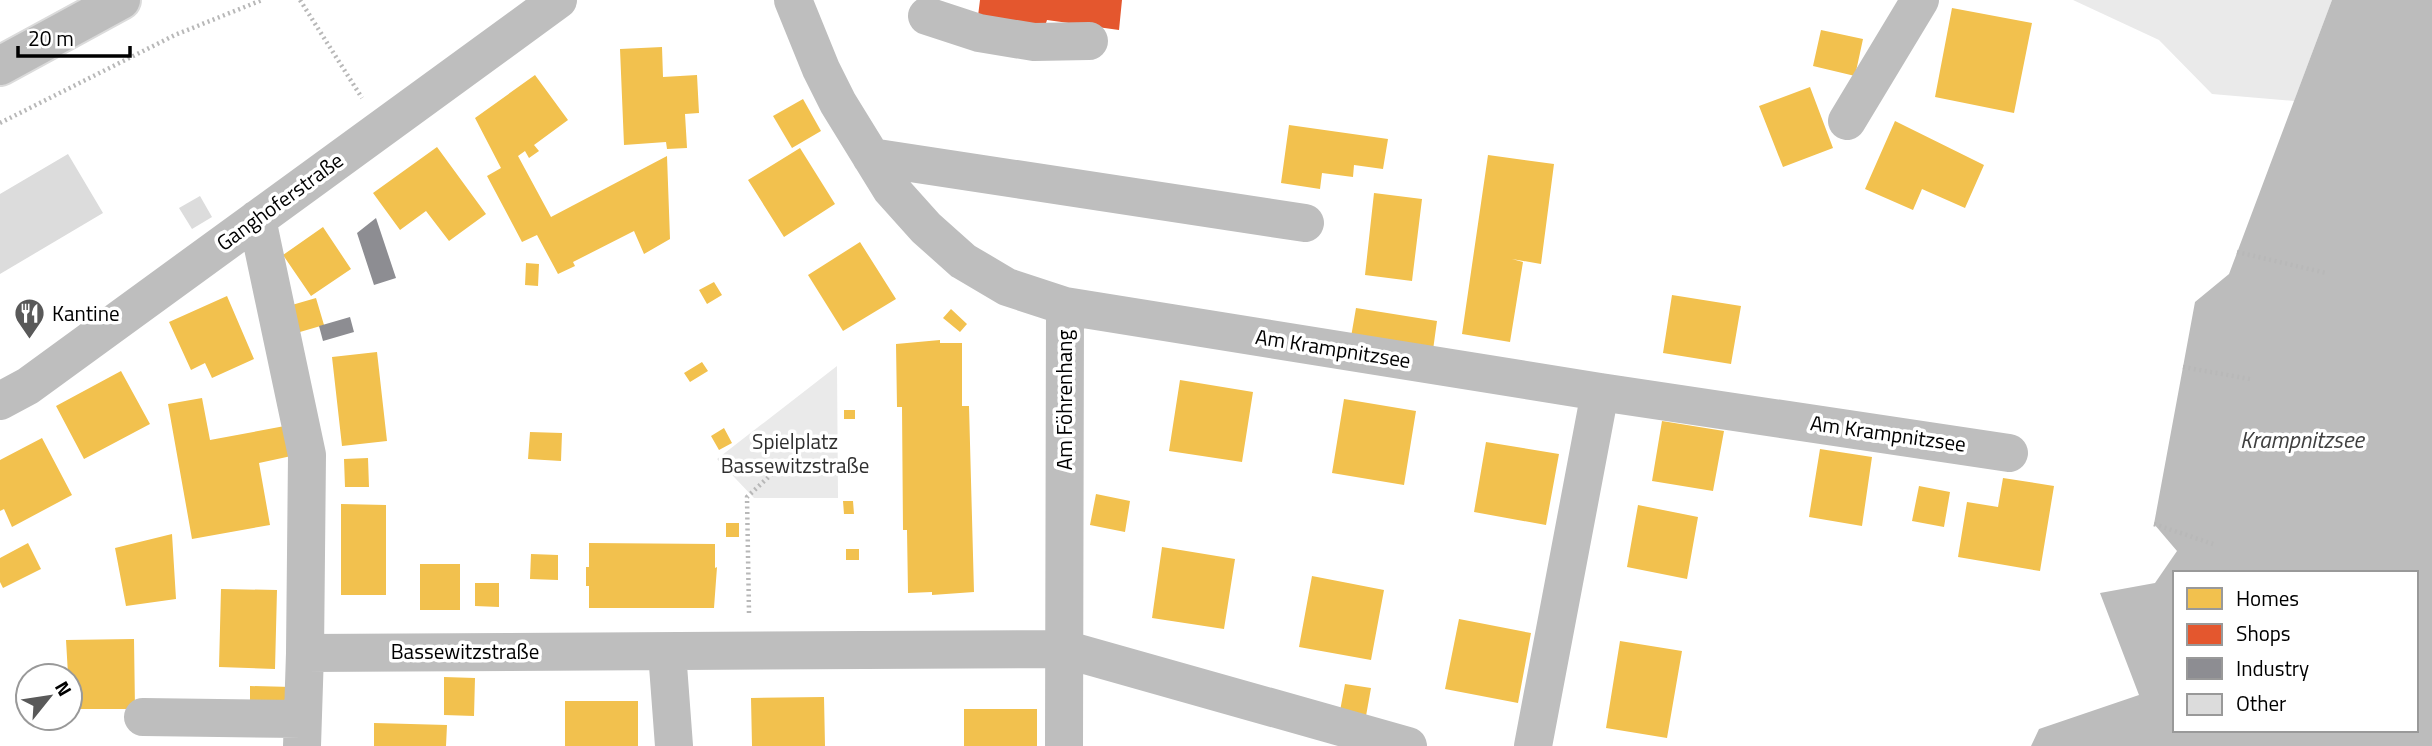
<svg xmlns="http://www.w3.org/2000/svg" width="2432" height="746" viewBox="0 0 2432 746" font-family="'Titillium Web',sans-serif">
<style>
.green{fill:#eaeaea}
.water{fill:#bcbcbc;fill-rule:evenodd}
.homes{fill:#f2c14e}
.shops{fill:#e4572e}
.industry{fill:#8d8d92}
.building{fill:#dcdcdc}
.lines{fill:none;stroke-linecap:round;stroke-linejoin:round}
.major-casing{stroke:#dbdbdb;stroke-width:42}
.path{stroke:#b8b8b8;stroke-width:4.5;stroke-dasharray:2 3.5;stroke-linecap:butt}
.minor{stroke:#bebebe;stroke-width:38}
.major{stroke:#bdbdbd;stroke-width:38}
.labels{text-anchor:middle;stroke-width:7;stroke-linejoin:round;paint-order:stroke}
.street-label{font-size:21px;fill:#000;stroke:#fff}
.poi-label{font-size:21px;fill:#000;stroke:#fff;text-anchor:start}
.park-label{font-size:21px;fill:#2f2f2f;stroke:#fff}
.water-label{font-size:23px;font-style:italic;fill:#404040;stroke:#fff}
</style>
<rect width="100%" height="100%" fill="#fff"/>
<path class="green" d="M 2073,0 L 2332,0 L 2294,101 L 2212,94 L 2159,40 Z
M 837,366 L 838,498 L 754,498 L 717,459 Z"/>
<path class="water" d="M 2332,0 L 2432,0 L 2432,746 L 2031,746 L 2039,729 L 2139,695 L 2100,593 L 2155,583 L 2177,551 L 2154,524 L 2195,302 L 2229,274 ZM 2175,573 L 2416,573 L 2416,730 L 2175,730 Z"/>
<path class="homes" d="M 1952,8 L 2032,23 L 2014,113 L 1935,97 Z
M 1821,30 L 1863,39 L 1855,76 L 1813,66 Z
M 662,47 L 663,77 L 697,75 L 699,113 L 685,114 L 687,148 L 667,149 L 666,142 L 624,145 L 620,49 Z
M 535,75 L 568,120 L 534,145 L 539,151 L 529,158 L 525,151 L 518,156 L 551,217 L 667,156 L 670,239 L 644,254 L 634,231 L 573,262 L 575,266 L 558,274 L 537,235 L 522,242 L 487,176 L 501,168 L 475,118 Z
M 1810,87 L 1833,148 L 1783,167 L 1759,106 Z
M 803,99 L 821,131 L 792,148 L 773,116 Z
M 1895,121 L 1984,165 L 1965,208 L 1922,189 L 1913,210 L 1865,189 Z
M 1289,125 L 1388,139 L 1383,169 L 1354,165 L 1353,177 L 1322,173 L 1320,189 L 1281,183 Z
M 437,147 L 486,214 L 449,241 L 426,211 L 400,230 L 373,193 Z
M 800,148 L 835,204 L 784,237 L 748,180 Z
M 1488,155 L 1554,164 L 1541,264 L 1512,259 L 1523,262 L 1510,342 L 1462,334 Z
M 1374,193 L 1422,199 L 1412,281 L 1365,275 Z
M 323,227 L 351,269 L 311,296 L 283,255 Z
M 860,242 L 896,299 L 843,331 L 808,275 Z
M 526,263 L 539,264 L 538,286 L 525,285 Z
M 714,282 L 722,295 L 707,304 L 699,290 Z
M 1672,295 L 1741,306 L 1731,364 L 1663,353 Z
M 227,296 L 254,359 L 212,378 L 205,363 L 191,370 L 169,322 Z
M 316,298 L 324,325 L 293,334 L 285,307 Z
M 1356,308 L 1437,321 L 1433,350 L 1351,337 Z
M 951,309 L 967,324 L 960,332 L 943,318 Z
M 940,340 L 940,343 L 962,343 L 962,406 L 969,406 L 974,592 L 932,595 L 932,592 L 908,593 L 907,530 L 903,530 L 902,407 L 897,407 L 896,344 Z
M 377,352 L 387,441 L 342,446 L 332,357 Z
M 702,362 L 708,371 L 690,382 L 684,373 Z
M 121,371 L 150,424 L 84,459 L 56,406 Z
M 1180,380 L 1253,392 L 1242,462 L 1169,451 Z
M 202,398 L 210,440 L 290,425 L 296,455 L 259,463 L 270,525 L 192,539 L 168,404 Z
M 1344,399 L 1416,411 L 1404,485 L 1332,473 Z
M 844,410 L 855,410 L 855,419 L 844,419 Z
M 1662,421 L 1724,431 L 1713,491 L 1652,481 Z
M 724,428 L 732,443 L 719,450 L 711,436 Z
M 530,432 L 562,433 L 561,461 L 528,459 Z
M 42,438 L 72,495 L 12,527 L 4,509 L 0,511 L 0,460 Z
M 1486,442 L 1559,454 L 1546,525 L 1474,512 Z
M 1820,449 L 1872,457 L 1862,526 L 1809,517 Z
M 368,458 L 369,487 L 345,487 L 344,459 Z
M 2003,478 L 2054,486 L 2040,571 L 1958,557 L 1967,502 L 1998,507 Z
M 1919,486 L 1950,492 L 1944,527 L 1912,521 Z
M 1096,494 L 1130,501 L 1125,532 L 1090,525 Z
M 843,501 L 853,501 L 854,514 L 844,514 Z
M 341,504 L 386,505 L 386,595 L 341,595 Z
M 1638,505 L 1698,517 L 1687,579 L 1627,567 Z
M 726,523 L 739,523 L 739,537 L 726,537 Z
M 172,534 L 176,599 L 126,606 L 115,548 Z
M 28,543 L 41,569 L 3,588 L 0,582 L 0,558 Z
M 589,543 L 715,544 L 715,568 L 717,567 L 714,608 L 589,608 L 589,586 L 586,586 L 586,567 L 589,567 Z
M 1162,547 L 1235,559 L 1224,629 L 1152,618 Z
M 846,549 L 859,549 L 859,560 L 846,560 Z
M 531,554 L 558,555 L 558,580 L 530,579 Z
M 420,564 L 460,564 L 460,610 L 420,610 Z
M 1312,576 L 1384,590 L 1371,660 L 1299,647 Z
M 475,583 L 499,583 L 499,607 L 475,606 Z
M 221,589 L 277,590 L 275,669 L 219,667 Z
M 1459,619 L 1531,633 L 1518,703 L 1445,689 Z
M 134,639 L 135,709 L 70,709 L 66,640 Z
M 1620,641 L 1682,651 L 1667,738 L 1606,728 Z
M 444,677 L 475,678 L 474,716 L 444,715 Z
M 1345,684 L 1371,688 L 1366,716 L 1340,711 Z
M 250,686 L 292,687 L 292,707 L 250,702 Z
M 824,697 L 825,746 L 752,746 L 751,698 Z
M 565,701 L 638,701 L 638,746 L 565,746 Z
M 964,709 L 1037,709 L 1037,746 L 964,746 Z
M 374,723 L 447,725 L 446,746 L 374,746 Z"/>
<path class="shops" d="M 980,0 L 1122,0 L 1119,30 L 1047,20 L 1042,35 L 977,24 Z"/>
<path class="industry" d="M 376,218 L 396,278 L 374,285 L 357,233 Z
M 350,317 L 354,332 L 323,341 L 319,326 Z"/>
<path class="building" d="M 68,154 L 103,213 L 0,274 L 0,194 Z
M 200,196 L 212,217 L 192,229 L 179,208 Z"/>
<g class="lines">
<defs>
<path id="major" d="M 0,66 L 121,0"/>
</defs>
<use href="#major" class="major-casing"/>
<path class="path" d="M 300,0 L 362,98
M 0,123 L 175,35 L 262,0
M 2237,252 L 2326,273
M 2183,367 L 2250,379
M 2154,524 L 2216,545
M 749,613 L 747,497 L 775,471"/>
<path class="minor" d="M 793,0 L 821,69 L 838,103 L 891,189 L 926,228 L 963,261 L 1007,287 L 1065,306 L 1064,746
M 927,16 L 979,33 L 1034,42 L 1089,41
M 1847,121 L 1920,0
M 871,157 L 1305,223
M 257,219 L 307,455 L 305,653 L 1064,649 L 1408,746
M 1065,306 L 1600,392 L 2009,453
M 0,401 L 28,386 L 558,0
M 667,652 L 674,746
M 143,717 L 302,719
M 302,746 L 305,653
M 1533,746 L 1600,392"/>
<use href="#major" class="major"/>
</g>
<defs>
<symbol id="restaurant-pin" viewBox="-11 -11 22 30"><path d="M0 17L-7.5 6A9.5 9.5 0 1 1 7.5 6Z" fill="#595959" stroke="#fff"/><path d="M-5-6h1v4h1v-4h1v4h1v-4h1v5L-1.5 .5V6h-2V.5L-5-1ZM5-6V6H3V1.5H1.5Q1.5-4 5-6Z" fill="#fff"/></symbol>
</defs>
<g fill-rule="evenodd">
<use href="#restaurant-pin" x="12" y="296" width="35" height="47"/>
</g>
<g class="labels">
<g class="street-label">
<text transform="translate(280 202) rotate(-36)" y="7">Ganghoferstraße</text>
<text transform="translate(1333 349) rotate(9)" y="7">Am Krampnitzsee</text>
<text transform="translate(1065 400) rotate(-90)" y="7">Am Föhrenhang</text>
<text transform="translate(1888 434) rotate(8)" y="7">Am Krampnitzsee</text>
<text x="465" y="659">Bassewitzstraße</text>
</g>
<g class="poi-label">
<text x="52" y="321">Kantine</text>
</g>
<g class="park-label">
<text x="795" y="449">Spielplatz<tspan x="795" dy="24">Bassewitzstraße</tspan></text>
</g>
<g class="water-label">
<text x="2302" y="448">Krampnitzsee</text>
</g>
</g>
<rect x="2173" y="571" width="245" height="161" fill="#ffffff" stroke="#999999" stroke-width="2"/>
<rect x="2187" y="588" width="35" height="21" fill="#f2c14e" stroke="#999999" stroke-width="2"/>
<text x="2236" y="606" font-size="21" fill="#000000">Homes</text>
<rect x="2187" y="624" width="35" height="21" fill="#e4572e" stroke="#999999" stroke-width="2"/>
<text x="2236" y="641" font-size="21" fill="#000000">Shops</text>
<rect x="2187" y="658" width="35" height="21" fill="#8d8d92" stroke="#999999" stroke-width="2"/>
<text x="2236" y="676" font-size="21" fill="#000000">Industry</text>
<rect x="2187" y="694" width="35" height="21" fill="#dcdcdc" stroke="#999999" stroke-width="2"/>
<text x="2236" y="711" font-size="21" fill="#000000">Other</text>
<g transform="translate(49 697) rotate(60)"><circle r="33" fill="#ffffff" stroke="#999999" stroke-width="2"/>
<path d="M0-5L12 26L0 18L-12 26Z" fill="#595959"/>
<text y="-10" font-size="19" font-weight="bold" text-anchor="middle" fill="#000000">N</text>
</g>
<path d="M18 46v10h112v-10" fill="none" stroke="#000000" stroke-width="3.5"/>
<text x="28" y="46" font-size="21" fill="#000000" stroke="#ffffff" stroke-width="5" paint-order="stroke">20 m</text>
</svg>
